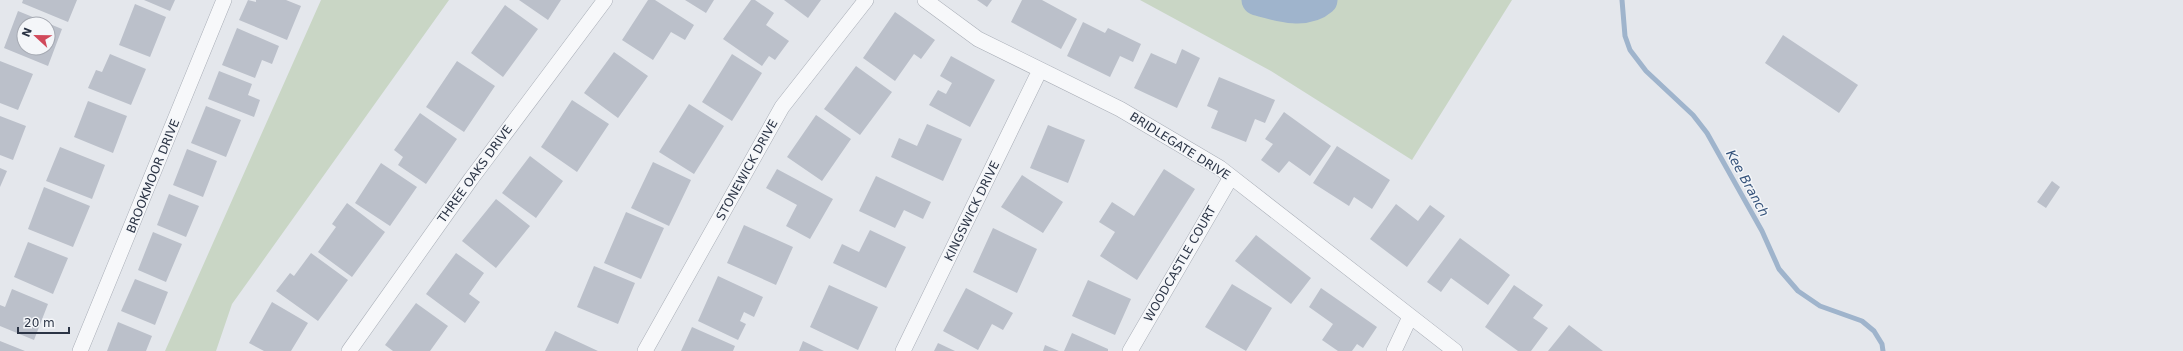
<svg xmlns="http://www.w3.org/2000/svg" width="2183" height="351" viewBox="0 0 2183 351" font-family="'DejaVu Sans',sans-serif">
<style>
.green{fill:#c9d6c5}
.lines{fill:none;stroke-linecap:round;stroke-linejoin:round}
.stream{stroke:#9fb4cc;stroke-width:5}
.river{stroke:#9fb4cc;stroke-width:31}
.building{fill:#bbc0ca;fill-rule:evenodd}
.minor-casing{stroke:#a9aeb7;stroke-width:16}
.minor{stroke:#f7f8fa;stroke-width:15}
.labels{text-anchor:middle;stroke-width:3;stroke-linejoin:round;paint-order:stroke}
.street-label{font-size:12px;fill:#2b3445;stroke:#f4f6f9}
.water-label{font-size:13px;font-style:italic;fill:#34527a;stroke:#f4f6f9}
</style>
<rect width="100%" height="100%" fill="#e4e7ec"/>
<path class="green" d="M 321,0 L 449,0 L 232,304 L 216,351 L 165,351 Z
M 1140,0 L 1512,0 L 1412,160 L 1271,71 Z"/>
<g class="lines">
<path class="stream" d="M 1622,0 L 1625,36 L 1630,50 L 1646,71 L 1693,115 L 1707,133 L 1762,231 L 1779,269 L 1798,291 L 1820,306 L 1862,321 L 1874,331 L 1882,344 L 1883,351"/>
<path class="river" d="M 1257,0 C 1276,5 1305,15 1322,0"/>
</g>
<path class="building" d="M 23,0 L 77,0 L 68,22 L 22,3 Z
M 144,0 L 175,0 L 170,11 Z
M 248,0 L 256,2 L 256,0 L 286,0 L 301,6 L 287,40 L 239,20 Z
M 519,0 L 561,0 L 548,20 Z
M 648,0 L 655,0 L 694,25 L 685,40 L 671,32 L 653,60 L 622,40 Z
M 685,0 L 714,0 L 706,13 Z
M 751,0 L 755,0 L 774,13 L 766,25 L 789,41 L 775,60 L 769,56 L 762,66 L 723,39 Z
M 784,0 L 821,0 L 808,18 Z
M 977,0 L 992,0 L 987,7 Z
M 1022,0 L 1042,0 L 1077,19 L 1061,49 L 1011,22 Z
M 135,4 L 166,17 L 150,57 L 119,45 Z
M 505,5 L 538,29 L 503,77 L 471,53 Z
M 18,11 L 62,29 L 48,66 L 4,48 ZM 24,24 L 48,24 L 48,48 L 24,48 Z
M 895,12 L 935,40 L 921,59 L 914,54 L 895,81 L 863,58 Z
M 1083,22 L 1105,33 L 1108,28 L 1141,44 L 1133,62 L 1120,56 L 1110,77 L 1067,56 Z
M 237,28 L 279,46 L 272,64 L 262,60 L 255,78 L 222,65 Z
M 1783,35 L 1858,85 L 1839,113 L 1765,63 Z
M 1182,49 L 1200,58 L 1177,108 L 1134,88 L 1151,53 L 1176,64 Z
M 614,52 L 648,76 L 618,118 L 584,93 Z
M 110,54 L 146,69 L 131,105 L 88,88 L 96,70 L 102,72 Z
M 732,54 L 762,73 L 732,121 L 702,102 Z
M 951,56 L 995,80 L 970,127 L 929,105 L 938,90 L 946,94 L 952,83 L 940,76 Z
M 0,61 L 33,74 L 18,110 L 0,103 Z
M 457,61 L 495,86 L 464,132 L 426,107 Z
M 856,66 L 892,92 L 860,135 L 824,109 Z
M 219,71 L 252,84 L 248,95 L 260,100 L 254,117 L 208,99 Z
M 1219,77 L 1275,100 L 1265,123 L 1255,119 L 1246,142 L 1211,128 L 1218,111 L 1207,106 Z
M 572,100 L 609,124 L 577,172 L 541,147 Z
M 88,101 L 127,116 L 113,153 L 74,137 Z
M 689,104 L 724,126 L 694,174 L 659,152 Z
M 206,106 L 241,120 L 226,157 L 191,143 Z
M 1284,112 L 1331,146 L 1310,176 L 1289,161 L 1279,173 L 1261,160 L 1273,144 L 1265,139 Z
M 420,113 L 457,139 L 426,184 L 398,165 L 403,157 L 394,150 Z
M 816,115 L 851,139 L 822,181 L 787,157 Z
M 0,116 L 26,126 L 13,160 L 0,155 Z
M 927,124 L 962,139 L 943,181 L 891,157 L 899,138 L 917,146 Z
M 1048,125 L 1085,140 L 1068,183 L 1030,168 Z
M 1337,146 L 1390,180 L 1372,209 L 1354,197 L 1349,206 L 1313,183 Z
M 60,147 L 105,165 L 92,199 L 46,181 Z
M 187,149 L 217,161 L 203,197 L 173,185 Z
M 530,156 L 563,181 L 536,218 L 502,193 Z
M 653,162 L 691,180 L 669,226 L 631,208 Z
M 381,163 L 417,187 L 390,226 L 355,203 Z
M 0,168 L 7,171 L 0,187 Z
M 777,169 L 833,199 L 810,239 L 786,226 L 797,205 L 766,188 Z
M 1164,169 L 1195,189 L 1137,280 L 1100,256 L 1115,232 L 1099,222 L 1112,202 L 1134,216 Z
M 1022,175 L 1063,202 L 1043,233 L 1001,207 Z
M 876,176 L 931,202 L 923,219 L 904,210 L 895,228 L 859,211 Z
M 2052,181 L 2060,187 L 2046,208 L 2037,202 Z
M 44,187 L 90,206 L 73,247 L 28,229 Z
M 169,194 L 199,206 L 186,237 L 157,225 Z
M 496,199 L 530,226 L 496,268 L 462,241 Z
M 347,203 L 385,232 L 352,277 L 318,252 L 336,227 L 332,224 Z
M 1396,204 L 1418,221 L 1430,205 L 1445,216 L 1407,267 L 1370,239 Z
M 626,212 L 664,228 L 641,279 L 604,263 Z
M 744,225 L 793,247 L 776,285 L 727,263 Z
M 993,228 L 1037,249 L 1017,293 L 973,272 Z
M 870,230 L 906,247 L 886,288 L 833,263 L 842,244 L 859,252 Z
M 153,232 L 182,244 L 166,282 L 138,270 Z
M 1256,235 L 1311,278 L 1291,304 L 1235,261 Z
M 1460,238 L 1510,275 L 1488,305 L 1451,278 L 1441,292 L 1427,282 Z
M 28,242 L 68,258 L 53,294 L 14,277 Z
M 311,253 L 348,280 L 318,321 L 276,291 L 290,273 L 294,276 Z
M 456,253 L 484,273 L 469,294 L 480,302 L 465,323 L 426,294 Z
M 594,266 L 635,283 L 618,324 L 577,307 Z
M 718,276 L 763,297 L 754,317 L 744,312 L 740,321 L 746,324 L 738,340 L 698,321 Z
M 135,279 L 168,292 L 155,325 L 121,311 Z
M 1088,280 L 1131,299 L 1115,335 L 1072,316 Z
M 1232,284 L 1272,308 L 1246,351 L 1205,327 Z
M 829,285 L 878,307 L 858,350 L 810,327 Z
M 1514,285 L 1543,305 L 1533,318 L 1548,328 L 1531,351 L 1518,351 L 1485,327 Z
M 966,288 L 1013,313 L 1003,330 L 992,324 L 978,350 L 943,331 Z
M 1321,288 L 1377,327 L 1363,348 L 1357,344 L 1352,351 L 1338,351 L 1322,340 L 1333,324 L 1309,307 Z
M 12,289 L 48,304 L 34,340 L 0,326 L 0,305 L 5,307 Z
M 272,302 L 308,323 L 291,351 L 264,351 L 249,343 Z
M 416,303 L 448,326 L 430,351 L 393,351 L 385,345 Z
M 118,322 L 152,336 L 146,351 L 107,351 Z
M 1569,325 L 1603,351 L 1548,351 Z
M 692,327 L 735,346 L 733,351 L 681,351 Z
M 555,331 L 598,351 L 545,351 Z
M 1072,333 L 1108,349 L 1108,351 L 1064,351 Z
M 0,341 L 25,351 L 0,351 Z
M 803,341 L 824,351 L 799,351 Z
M 938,343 L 955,351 L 934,351 Z
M 1045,345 L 1059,351 L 1043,351 Z"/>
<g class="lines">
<defs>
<path id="minor" d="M 925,0 L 978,39 L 1120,109 L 1220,168 L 1455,351
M 80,351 L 224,0
M 349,351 L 471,179 L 605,0
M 645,351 L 782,107 L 866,0
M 903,351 L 1040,70
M 1130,351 L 1231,177
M 1394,351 L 1410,317"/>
</defs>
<use href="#minor" class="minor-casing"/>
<use href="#minor" class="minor"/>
</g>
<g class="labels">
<g class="street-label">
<text transform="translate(1180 146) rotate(32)" y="4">BRIDLEGATE DRIVE</text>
<text transform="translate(747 170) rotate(-61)" y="4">STONEWICK DRIVE</text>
<text transform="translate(475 174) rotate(-54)" y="4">THREE OAKS DRIVE</text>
<text transform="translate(153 176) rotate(-68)" y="4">BROOKMOOR DRIVE</text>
<text transform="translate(972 211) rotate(-64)" y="4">KINGSWICK DRIVE</text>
<text transform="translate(1180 264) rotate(-60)" y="4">WOODCASTLE COURT</text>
</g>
<g class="water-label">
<text transform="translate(1748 183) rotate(61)" y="5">Kee Branch</text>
</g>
</g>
<g transform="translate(36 36) rotate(292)"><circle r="19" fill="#f4f6f9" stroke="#a4a8b1"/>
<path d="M0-3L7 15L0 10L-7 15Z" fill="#d1495b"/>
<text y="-6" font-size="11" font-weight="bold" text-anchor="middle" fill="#2b3445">N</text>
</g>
<path d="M18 327v6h51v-6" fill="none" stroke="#2b3445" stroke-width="2"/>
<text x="24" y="327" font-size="12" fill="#2b3445" stroke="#f4f6f9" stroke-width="3" paint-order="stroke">20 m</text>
</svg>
